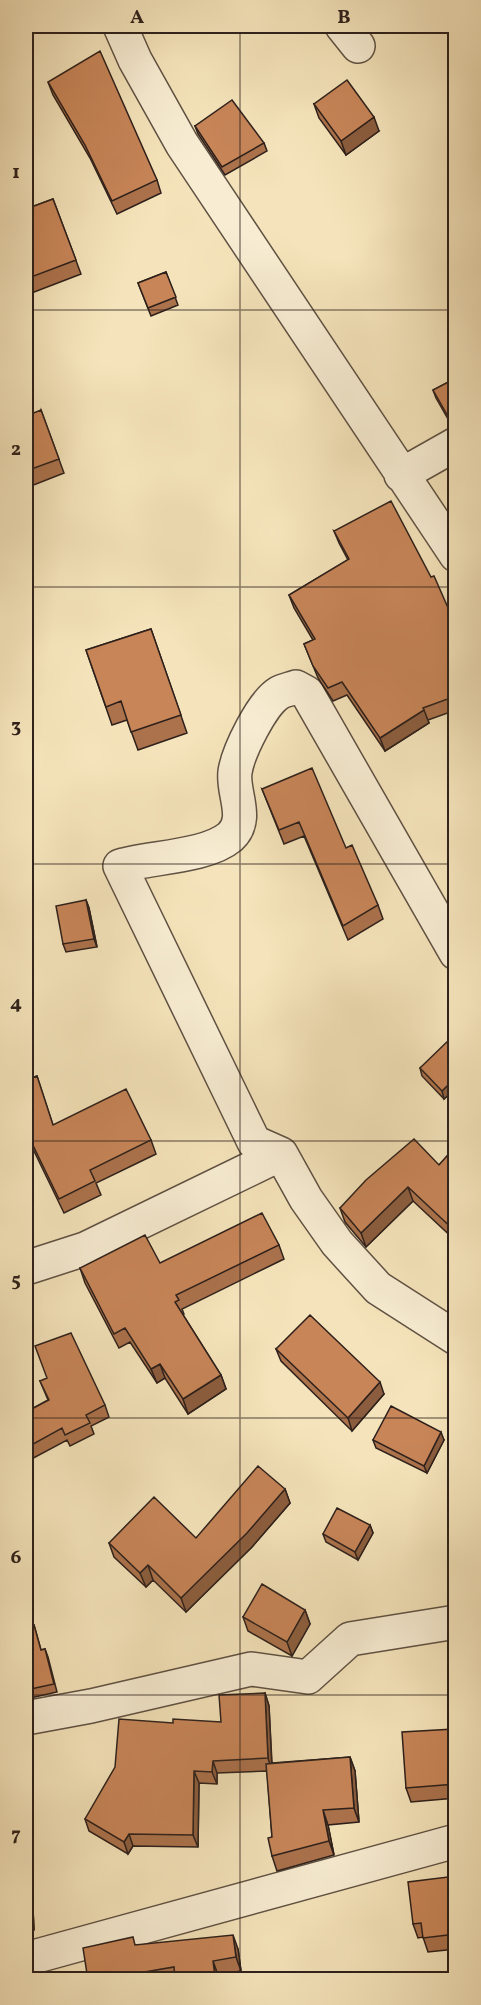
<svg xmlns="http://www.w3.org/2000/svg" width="481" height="2005" viewBox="0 0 481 2005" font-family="Vollkorn,serif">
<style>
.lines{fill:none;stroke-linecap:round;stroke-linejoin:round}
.minor-casing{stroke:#5f5143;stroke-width:36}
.minor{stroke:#f8edd3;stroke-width:33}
.wall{fill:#ab724c;stroke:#2d201b;stroke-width:1.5}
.shaded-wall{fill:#8b5d3e;stroke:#2d201b;stroke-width:1.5}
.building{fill:#c78558;stroke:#2d201b;stroke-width:1.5}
.grid{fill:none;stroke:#2d201b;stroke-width:1.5;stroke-opacity:0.55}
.neatline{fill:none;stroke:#2d201b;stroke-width:2}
.grid-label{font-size:20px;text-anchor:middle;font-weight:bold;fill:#2d201b}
</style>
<rect width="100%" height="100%" fill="#f5e4bb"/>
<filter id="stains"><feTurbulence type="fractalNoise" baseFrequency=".00333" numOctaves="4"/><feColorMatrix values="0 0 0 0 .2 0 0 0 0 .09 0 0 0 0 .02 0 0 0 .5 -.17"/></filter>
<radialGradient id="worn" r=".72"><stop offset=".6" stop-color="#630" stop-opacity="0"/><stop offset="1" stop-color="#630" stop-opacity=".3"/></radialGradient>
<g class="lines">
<defs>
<path id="minor" d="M 120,26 L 135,60 L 182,144 L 456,555
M 342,26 L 358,46
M 401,475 L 456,444
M 456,953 L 307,693 L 296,687 C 291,689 284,690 279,693 C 262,703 238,752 235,772 C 232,793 250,819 230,837 C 206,857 151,857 120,866 L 254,1142 L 281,1154 L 306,1199 L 337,1243 L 378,1288 L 456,1338
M 26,1268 L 85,1249 L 281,1154
M 26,1718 L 91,1706 L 251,1669 L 308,1677 L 350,1639 L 456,1622
M 26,1959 L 456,1841"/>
</defs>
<use href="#minor" class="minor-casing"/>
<use href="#minor" class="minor"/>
</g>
<path class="wall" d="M 48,82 L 157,180 L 161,193 L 117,214 L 90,158 L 53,95 Z
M 314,104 L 379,131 L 346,155 L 319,118 Z
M 195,126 L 264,143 L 267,151 L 225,175 L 198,134 Z
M 53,199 L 81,274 L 29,294 L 26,285 L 26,209 Z
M 166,272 L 178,305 L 151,316 L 138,283 Z
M 456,378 L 456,424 L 452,426 L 436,398 L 433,390 Z
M 41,410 L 64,473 L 31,486 L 26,471 Z
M 334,531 L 456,626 L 456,710 L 428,720 L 429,723 L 385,751 L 347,695 L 333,701 L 318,678 L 304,644 L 313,640 L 294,608 L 289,595 L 348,560 L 339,543 Z
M 151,629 L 187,733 L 138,750 L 127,720 L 112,725 L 86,650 Z
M 262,789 L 346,848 L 378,905 L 383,919 L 348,940 L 304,836 L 284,844 Z
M 86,900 L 89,908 L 97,947 L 66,952 L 63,944 Z
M 456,1041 L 456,1088 L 444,1099 L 422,1076 L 420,1068 Z
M 37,1076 L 53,1125 L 151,1140 L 156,1154 L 96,1183 L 101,1195 L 64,1213 L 32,1147 L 27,1148 L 26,1143 L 26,1080 Z
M 456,1146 L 456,1241 L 413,1201 L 366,1247 L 345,1222 L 340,1208 L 439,1165 Z
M 279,1245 L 284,1259 L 182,1309 L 184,1314 L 183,1315 L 221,1375 L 226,1389 L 188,1414 L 165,1378 L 157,1383 L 130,1342 L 119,1348 L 85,1283 L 80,1268 L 160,1263 Z
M 276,1349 L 384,1394 L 352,1431 L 281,1361 Z
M 40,1381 L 105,1405 L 109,1417 L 91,1426 L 94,1434 L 70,1446 L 67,1440 L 26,1462 L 26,1412 L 48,1400 Z
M 373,1440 L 444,1440 L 427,1473 L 376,1448 Z
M 285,1489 L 290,1503 L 252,1547 L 186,1612 L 153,1580 L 146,1587 L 114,1557 L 109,1543 L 196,1538 Z
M 370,1525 L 373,1533 L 358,1560 L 326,1542 L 323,1534 Z
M 305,1610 L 310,1624 L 292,1656 L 248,1631 L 243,1617 Z
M 34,1625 L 41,1650 L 45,1649 L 48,1657 L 57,1692 L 26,1699 L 26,1628 Z
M 456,1648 L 456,1798 L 411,1802 L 406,1788 L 454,1729 Z
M 265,1693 L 269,1706 L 272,1763 L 350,1757 L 355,1771 L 359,1822 L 328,1825 L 334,1855 L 277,1871 L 272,1856 L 272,1837 L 267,1771 L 217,1773 L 217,1784 L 199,1783 L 198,1847 L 133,1846 L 128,1854 L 89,1831 L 85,1819 L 173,1723 L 221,1722 Z
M 26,1835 L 30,1847 L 34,1930 L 26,1929 Z
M 456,1876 L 456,1949 L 428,1952 L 423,1937 L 418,1938 L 413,1924 Z
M 136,1945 L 238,1949 L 241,1971 L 218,1975 L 218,1976 L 225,1980 L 88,1980 Z"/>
<path class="shaded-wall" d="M 374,117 L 379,131 L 346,155 L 341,141 Z
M 424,710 L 429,723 L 385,751 L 380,738 Z
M 86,900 L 89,908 L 97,947 L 94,939 Z
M 456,1077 L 456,1088 L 444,1099 L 442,1091 Z
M 408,1187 L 413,1201 L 366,1247 L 361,1233 Z
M 160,1364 L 165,1378 L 157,1383 L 151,1369 Z
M 221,1375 L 226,1389 L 188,1414 L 183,1399 Z
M 380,1382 L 384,1394 L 352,1431 L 348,1418 Z
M 441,1432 L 444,1440 L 427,1473 L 424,1466 Z
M 285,1489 L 290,1503 L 252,1547 L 186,1612 L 181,1598 Z
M 370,1525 L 373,1533 L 358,1560 L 355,1552 Z
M 148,1565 L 153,1580 L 146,1587 L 140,1573 Z
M 305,1610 L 310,1624 L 292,1656 L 287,1642 Z
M 265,1693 L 269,1706 L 272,1771 L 268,1758 Z
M 350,1757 L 355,1771 L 359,1822 L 354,1808 Z
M 213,1761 L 217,1773 L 217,1784 L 212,1772 Z
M 194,1771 L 199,1783 L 198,1847 L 193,1835 Z
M 323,1810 L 328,1825 L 334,1855 L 329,1841 Z
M 129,1834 L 133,1846 L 128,1854 L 124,1842 Z
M 26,1835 L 30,1847 L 34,1930 L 29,1916 Z
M 233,1935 L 238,1949 L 241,1971 L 236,1957 Z
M 213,1961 L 218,1975 L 219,1980 L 215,1976 Z"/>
<path class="building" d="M 100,51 L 157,180 L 112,201 L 85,145 L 48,82 Z
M 347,80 L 374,117 L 341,141 L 314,104 Z
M 232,100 L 264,143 L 222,167 L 195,126 Z
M 53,199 L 76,260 L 26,279 L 26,209 Z
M 166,272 L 176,297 L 148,308 L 138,283 Z
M 456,378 L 456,415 L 449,418 L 433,390 Z
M 41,410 L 59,459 L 26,471 L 26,416 Z
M 391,501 L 431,577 L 434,576 L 456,626 L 456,696 L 423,708 L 424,710 L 380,738 L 342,682 L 328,688 L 313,666 L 304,644 L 315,639 L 289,595 L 349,559 L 334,531 Z
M 151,629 L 181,715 L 131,732 L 121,701 L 106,707 L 86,650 Z
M 312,768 L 346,848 L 352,845 L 378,905 L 343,926 L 299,822 L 279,830 L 262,789 Z
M 86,900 L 94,939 L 63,944 L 56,906 Z
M 452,1037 L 456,1041 L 456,1077 L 442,1091 L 420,1068 Z
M 37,1076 L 53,1125 L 126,1089 L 151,1140 L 90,1170 L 95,1181 L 59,1199 L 27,1133 L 26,1133 L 26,1080 Z
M 414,1139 L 439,1165 L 456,1146 L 456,1232 L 408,1187 L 361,1233 L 340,1208 L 366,1180 Z
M 262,1213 L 279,1245 L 176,1295 L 179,1300 L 175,1302 L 221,1375 L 183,1399 L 160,1364 L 151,1369 L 125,1328 L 114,1334 L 80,1268 L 145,1235 L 160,1263 Z
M 310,1315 L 380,1382 L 348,1418 L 276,1349 Z
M 71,1333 L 105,1405 L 86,1415 L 90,1423 L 65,1435 L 62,1428 L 26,1448 L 26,1412 L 49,1400 L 40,1381 L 47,1378 L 35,1346 Z
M 391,1406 L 441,1432 L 424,1466 L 373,1440 Z
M 258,1466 L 285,1489 L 247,1533 L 181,1598 L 148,1565 L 140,1573 L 109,1543 L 154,1497 L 196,1538 Z
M 337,1508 L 370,1525 L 355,1552 L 323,1534 Z
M 262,1584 L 305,1610 L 287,1642 L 243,1617 Z
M 34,1625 L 41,1650 L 45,1649 L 54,1684 L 26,1690 L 26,1628 Z
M 454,1648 L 456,1648 L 456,1784 L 406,1788 L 402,1732 L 454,1729 Z
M 265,1693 L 268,1758 L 213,1761 L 212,1772 L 194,1771 L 193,1835 L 129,1834 L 124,1842 L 85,1819 L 115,1767 L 119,1719 L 173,1723 L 173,1719 L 221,1722 L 219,1695 Z
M 350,1757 L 354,1808 L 323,1810 L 329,1841 L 272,1856 L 268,1838 L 272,1837 L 266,1764 Z
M 26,1847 L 29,1916 L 26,1916 Z
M 456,1876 L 456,1934 L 423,1938 L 421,1923 L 413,1924 L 408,1882 Z
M 233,1935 L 236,1957 L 213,1961 L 215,1976 L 224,1975 L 224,1980 L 175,1980 L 174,1967 L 98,1980 L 88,1980 L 83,1948 L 133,1937 L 135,1945 Z"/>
<path class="grid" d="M 240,26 L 240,1980M 26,310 L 456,310M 26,587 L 456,587M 26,864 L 456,864M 26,1141 L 456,1141M 26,1418 L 456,1418M 26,1695 L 456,1695"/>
<rect width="481" height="2005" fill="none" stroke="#f5e4bb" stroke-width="66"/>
<rect x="33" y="33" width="415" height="1939" class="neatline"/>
<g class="grid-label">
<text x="137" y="23">A</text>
<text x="344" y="23">B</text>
<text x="16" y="178">1</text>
<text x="16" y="455">2</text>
<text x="16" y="732">3</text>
<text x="16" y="1009">4</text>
<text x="16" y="1286">5</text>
<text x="16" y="1563">6</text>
<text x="16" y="1840">7</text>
</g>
<rect width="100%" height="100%" filter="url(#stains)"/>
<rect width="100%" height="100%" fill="url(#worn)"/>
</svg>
